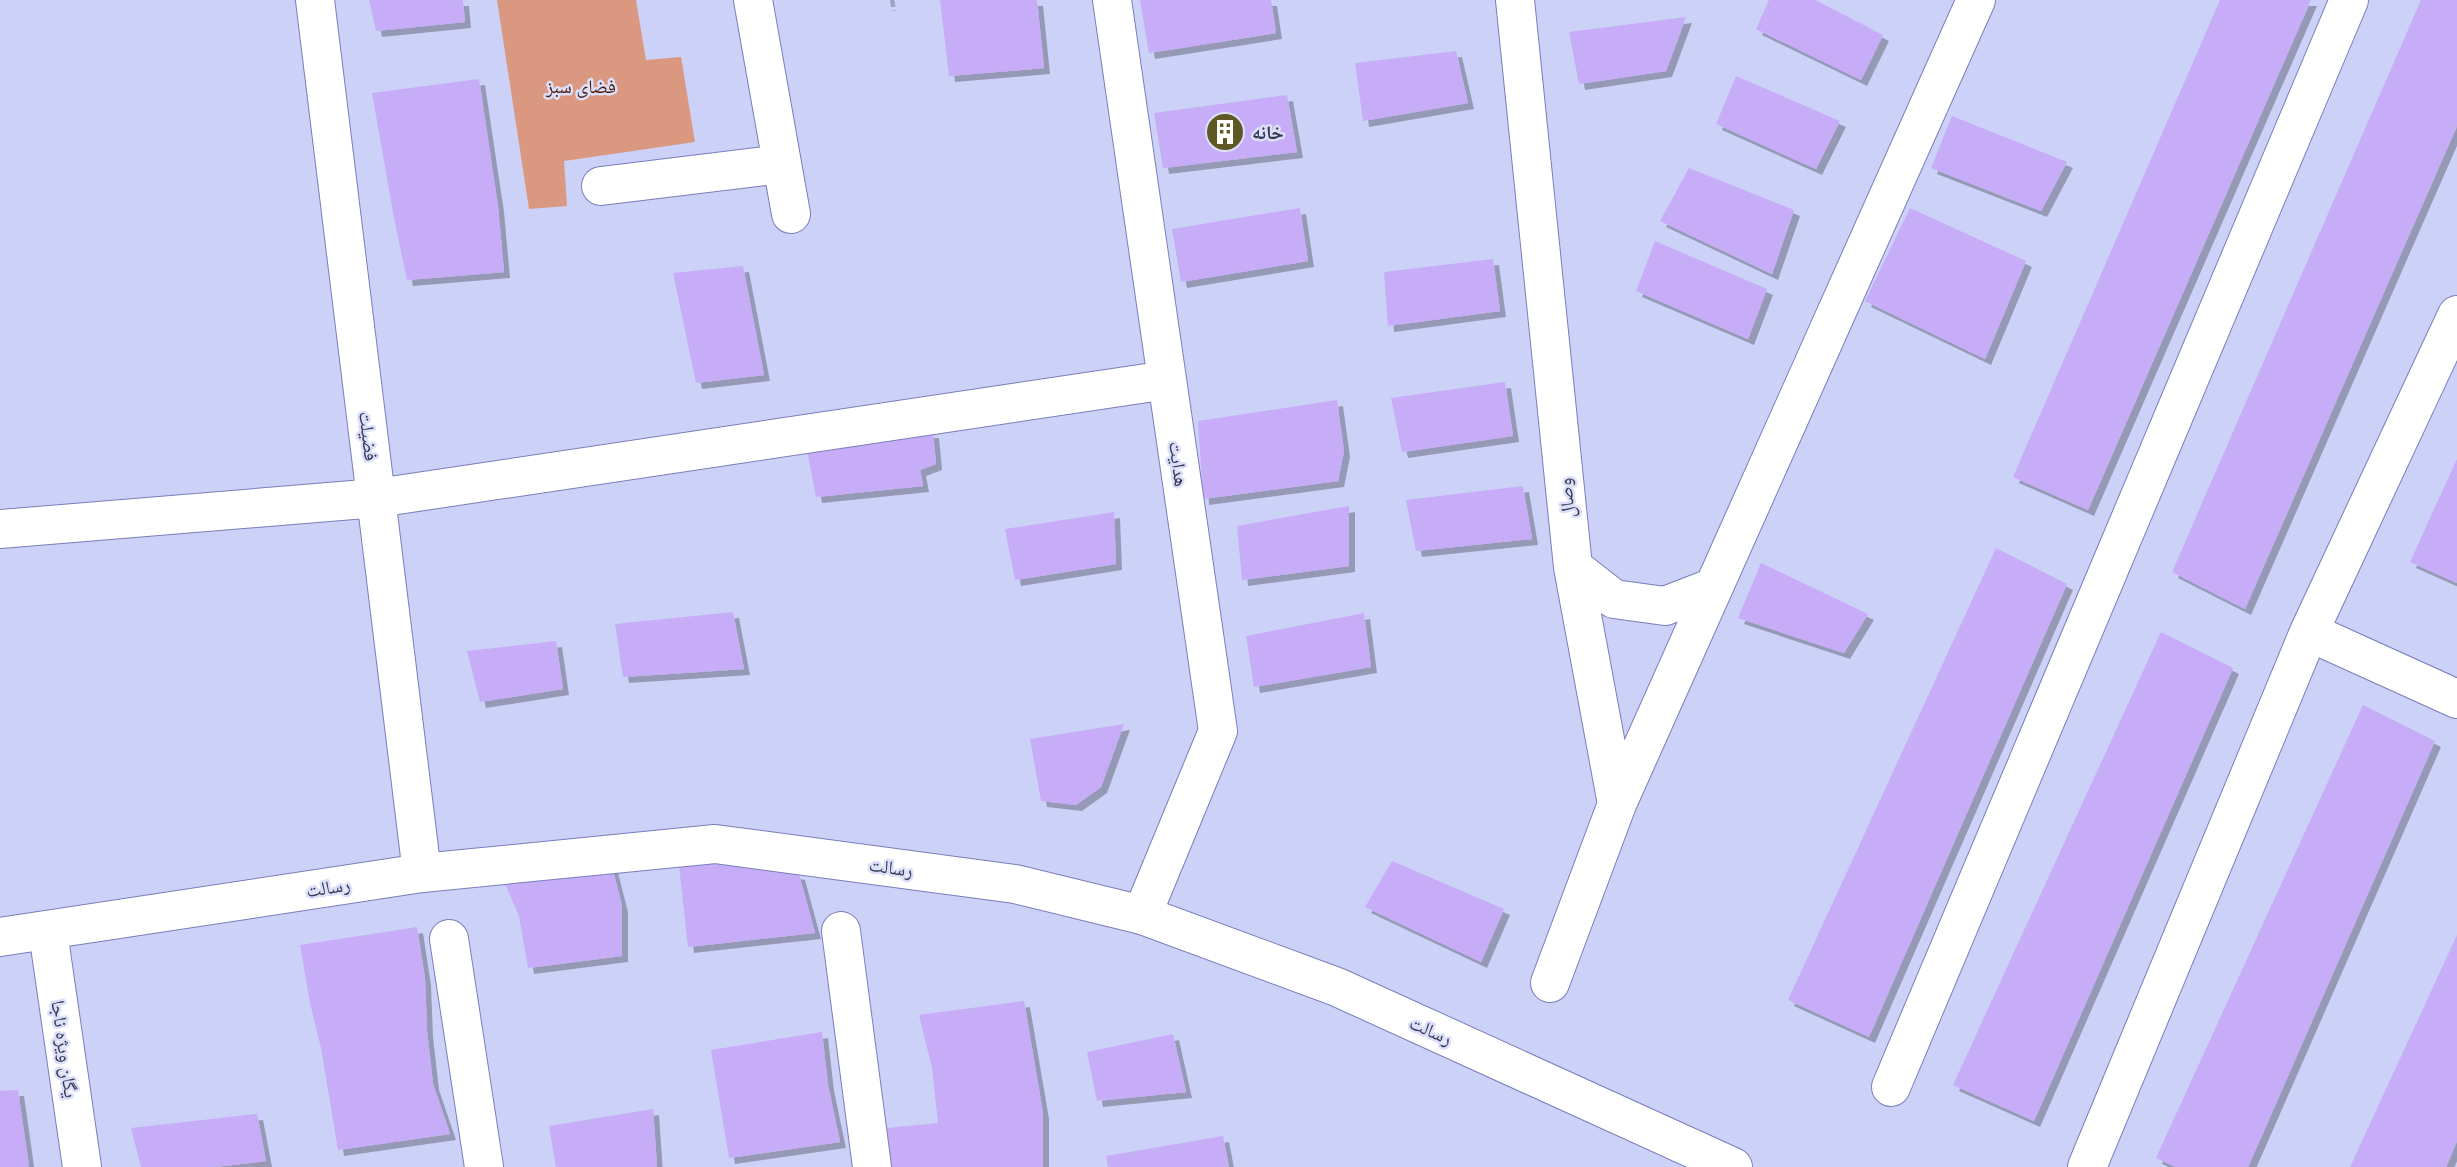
<svg xmlns="http://www.w3.org/2000/svg" width="2457" height="1167" viewBox="0 0 2457 1167" font-family="Roboto,'Noto Naskh Arabic',sans-serif">
<style>
.green{fill:#db9881}
.building{fill:#c7adf8;filter:url(#shadow)}
.lines{fill:none;stroke-linecap:round;stroke-linejoin:round}
.minor-casing{stroke:#797eb9;stroke-width:40}
.tertiary-casing{stroke:#797eb9;stroke-width:40}
.path{stroke:#9ca1c3;stroke-width:4.5;stroke-dasharray:7 3.5;stroke-linecap:butt}
.minor{stroke:#fff;stroke-width:38}
.tertiary{stroke:#fff;stroke-width:38}
.labels{text-anchor:middle;stroke-width:5;stroke-linejoin:round;paint-order:stroke}
.park-label{font-size:19px;fill:#4c1906;stroke:#dcdff9}
.poi-label{font-size:19px;font-weight:bold;fill:#373a53;stroke:#dcdff9;text-anchor:start}
.street-label{font-size:19px;fill:#373a53;stroke:#dcdff9}
</style>
<defs>
<filter id="shadow"><feDropShadow dx="6" dy="6" stdDeviation="0" flood-color="#0004"/></filter>
</defs>
<rect width="100%" height="100%" fill="#ccd1f8"/>
<path class="green" d="M 497,0 L 636,0 L 646,60 L 681,57 L 695,142 L 564,161 L 567,206 L 529,209 Z"/>
<path class="building" d="M 369,0 L 463,0 L 465,22 L 376,31 Z
M 940,0 L 1037,0 L 1044,68 L 949,76 Z
M 1140,0 L 1271,0 L 1276,33 L 1149,53 Z
M 1769,0 L 1815,0 L 1883,35 L 1861,80 L 1756,29 Z
M 2220,0 L 2311,0 L 2088,510 L 2013,477 Z
M 2421,0 L 2457,0 L 2457,126 L 2245,609 L 2172,572 Z
M 1686,17 L 1666,71 L 1579,84 L 1569,32 Z
M 1456,51 L 1468,103 L 1363,121 L 1355,63 Z
M 1736,76 L 1840,121 L 1816,169 L 1716,124 Z
M 479,79 L 498,206 L 504,272 L 407,280 L 394,218 L 372,93 Z
M 1287,95 L 1297,152 L 1163,168 L 1154,113 Z
M 1952,116 L 2067,162 L 2041,211 L 1931,168 Z
M 1689,168 L 1794,210 L 1772,274 L 1660,221 Z
M 1300,208 L 1308,261 L 1181,282 L 1172,229 Z
M 1910,208 L 2026,261 L 1985,359 L 1865,301 Z
M 1655,241 L 1767,289 L 1748,339 L 1636,291 Z
M 1493,259 L 1500,311 L 1388,326 L 1384,272 Z
M 743,266 L 764,375 L 696,383 L 673,273 Z
M 1505,382 L 1513,436 L 1402,452 L 1391,398 Z
M 1337,400 L 1344,451 L 1338,481 L 1203,499 L 1198,421 Z
M 933,432 L 936,464 L 920,470 L 923,486 L 816,497 L 804,435 Z
M 2457,459 L 2457,583 L 2410,562 Z
M 1523,486 L 1532,539 L 1416,551 L 1406,500 Z
M 1349,506 L 1349,566 L 1242,580 L 1237,526 Z
M 1114,512 L 1116,564 L 1015,580 L 1005,529 Z
M 1996,548 L 2067,584 L 1869,1037 L 1788,1000 Z
M 1761,563 L 1868,614 L 1844,653 L 1738,618 Z
M 733,612 L 744,669 L 623,677 L 615,624 Z
M 1364,613 L 1371,667 L 1254,687 L 1246,636 Z
M 2161,632 L 2233,668 L 2034,1121 L 1953,1085 Z
M 556,641 L 563,689 L 480,702 L 467,651 Z
M 2363,705 L 2435,741 L 2248,1167 L 2176,1167 L 2156,1158 Z
M 1124,724 L 1101,787 L 1076,805 L 1041,801 L 1030,739 Z
M 677,848 L 799,874 L 815,933 L 688,947 Z
M 609,855 L 622,906 L 622,956 L 528,968 L 519,916 L 497,865 Z
M 1392,861 L 1504,909 L 1481,962 L 1365,907 Z
M 417,927 L 425,979 L 427,1031 L 433,1084 L 450,1134 L 338,1150 L 321,1048 L 310,1003 L 300,945 Z
M 2457,935 L 2457,1141 L 2446,1167 L 2350,1167 Z
M 1024,1001 L 1043,1113 L 1043,1167 L 891,1167 L 887,1128 L 938,1123 L 932,1068 L 919,1015 Z
M 822,1032 L 828,1085 L 840,1142 L 729,1158 L 711,1050 Z
M 1173,1034 L 1186,1092 L 1097,1101 L 1087,1052 Z
M 18,1090 L 29,1167 L 0,1167 L 0,1091 Z
M 653,1109 L 657,1167 L 556,1167 L 549,1126 Z
M 257,1114 L 266,1161 L 214,1167 L 141,1167 L 131,1128 Z
M 1223,1136 L 1229,1167 L 1108,1167 L 1106,1156 Z"/>
<g class="lines">
<defs>
<path id="minor" d="M 315,0 L 422,873
M 753,0 L 791,214
M 1112,0 L 1218,731 L 1142,915
M 1515,0 L 1573,567 L 1617,804 L 1550,983
M 601,186 L 781,164
M 0,529 L 377,498 L 1167,380
M 1573,567 L 1614,599 L 1665,606 L 1714,587
M 2309,632 L 2457,699
M 1617,804 L 1976,0
M 841,931 L 872,1167
M 48,932 L 82,1167
M 449,939 L 484,1167
M 1891,1087 L 2349,0
M 2087,1167 L 2309,632 L 2457,315"/>
<path id="tertiary" d="M 0,937 L 422,873 L 715,844 L 1015,884 L 1142,915 L 1337,987 L 1733,1167"/>
</defs>
<use href="#minor" class="minor-casing"/>
<use href="#tertiary" class="tertiary-casing"/>
<path class="path" d="M 892,0 L 894,11"/>
<use href="#minor" class="minor"/>
<use href="#tertiary" class="tertiary"/>
</g>
<defs>
<symbol id="building-disc" viewBox="-11 -11 22 22"><circle r="9.5" fill="#605824" stroke="#dcdff9"/><path d="M-4-6H4V6H1V3H-1V6H-4ZM-2.5-4.3h1.7v1.8h-1.7ZM.8-4.3h1.7v1.8H.8ZM-2.5-1h1.7V.8h-1.7ZM.8-1h1.7V.8H.8Z" fill="#fff"/></symbol>
</defs>
<g fill-rule="evenodd">
<use href="#building-disc" x="1203" y="110" width="44" height="44"/>
</g>
<g class="labels">
<g class="park-label">
<text x="581" y="93">فضای سبز</text>
</g>
<g class="poi-label">
<text x="1252" y="139">خانه</text>
</g>
<g class="street-label">
<text transform="translate(369 436) rotate(83)" y="7">فضیلت</text>
<text transform="translate(1179 464) rotate(82)" y="7">هدایت</text>
<text transform="translate(1566 498) rotate(-96)" y="7">وصال</text>
<text transform="translate(891 867) rotate(8)" y="7">رسالت</text>
<text transform="translate(328 887) rotate(-9)" y="7">رسالت</text>
<text transform="translate(1431 1030) rotate(24)" y="7">رسالت</text>
<text transform="translate(65 1049) rotate(82)" y="7">یگان ویژه ناجا</text>
</g>
</g>
</svg>
